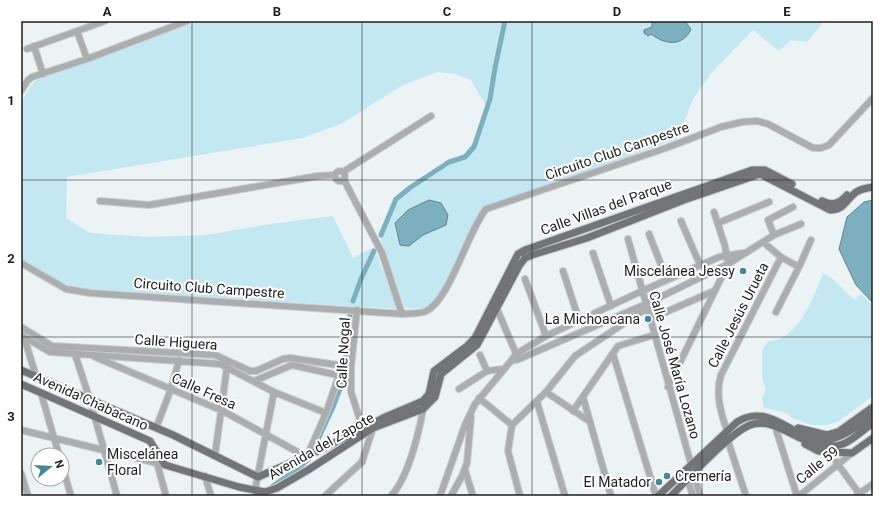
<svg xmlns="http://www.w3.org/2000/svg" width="894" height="517" viewBox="0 0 894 517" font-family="Roboto,sans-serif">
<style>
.green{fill:#c3e8f2}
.water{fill:#7db0be;stroke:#60848e}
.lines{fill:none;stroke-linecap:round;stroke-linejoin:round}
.canal{stroke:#7db0be;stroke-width:5}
.minor-casing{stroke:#c7cdce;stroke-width:8}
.major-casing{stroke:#c7cdce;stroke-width:9}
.minor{stroke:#abaeae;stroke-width:6}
.major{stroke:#717577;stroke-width:7}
.grid{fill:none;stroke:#1d1f1f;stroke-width:1;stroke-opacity:0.55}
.poi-dot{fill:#458798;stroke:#fff;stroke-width:1.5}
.labels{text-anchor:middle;stroke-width:4;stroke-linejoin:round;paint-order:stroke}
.street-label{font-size:14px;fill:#1d1f1f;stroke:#fff}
.poi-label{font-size:14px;fill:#1d1f1f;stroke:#fff;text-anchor:end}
.neatline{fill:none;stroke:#1d1f1f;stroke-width:1.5}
.grid-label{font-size:13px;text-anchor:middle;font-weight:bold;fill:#1d1f1f}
</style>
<rect width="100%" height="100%" fill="#ecf3f4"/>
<path class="green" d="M 199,21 L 652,21 L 651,34 L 659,40 L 691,29 L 685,21 L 824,21 L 807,42 L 791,40 L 779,51 L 753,30 L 712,72 L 693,99 L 677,139 L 489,207 L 479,215 C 471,230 439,300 430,305 C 423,310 413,308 405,308 L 379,234 L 395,199 L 419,180 L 465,153 L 476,138 L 486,106 L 471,80 L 455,74 L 437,72 L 403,85 L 341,124 L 302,138 L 67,177 L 66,218 L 90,233 L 148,237 L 206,235 L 270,224 L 333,216 L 353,258 L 374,247 L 398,309 L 81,289 L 62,283 L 21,259 L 21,102 L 32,84 L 39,78 Z
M 823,273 L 834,280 L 854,300 L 861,294 L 873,305 L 873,396 L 839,421 L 827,425 L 812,425 L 792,418 L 787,413 L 764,408 L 762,398 L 766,390 L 762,378 L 762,350 L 768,341 C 798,342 814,296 823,273 Z"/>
<path class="water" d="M 652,21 L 685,21 L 691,29 C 683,47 665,45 651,34 L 648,36 L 644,33 L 644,30 L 652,27 Z
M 429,200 L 441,203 L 448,215 L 446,225 L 423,235 L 409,246 L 400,245 L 395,223 L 408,210 Z
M 873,200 L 873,303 L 856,285 L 839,249 L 847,217 L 864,202 Z"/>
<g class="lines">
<path class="canal" d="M 381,235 L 396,199 L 411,187 L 449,162 L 465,157 L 474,147 L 490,99 L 495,68 L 505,21
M 353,301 L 361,279 L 374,251
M 346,356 L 350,314
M 315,446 L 333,407 L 346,373
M 692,482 L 696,496
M 272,487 C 285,476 301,469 311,456"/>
<defs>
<path id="minor" d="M 77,31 L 87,59
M 34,46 L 43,74
M 27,49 L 105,21
M 21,91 L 28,80 L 32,77 L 87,59 L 187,21
M335 176a5 5 0 1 1 10 0a5 5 0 1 1-10 0Z
M 343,172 L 431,116
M 344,180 L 382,253 L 402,314
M 100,201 L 149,205 L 318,176 L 335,175
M 681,221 L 700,265
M 718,223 L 769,202
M 649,234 L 667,280
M 774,235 L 768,220 L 793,207
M 628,239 L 700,496
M 763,242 L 781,257 L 799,267
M 593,253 L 611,306
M 743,253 L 719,257 L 642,291 L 546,336 L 516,354 L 511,361 L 519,359 L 646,304 L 728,264 L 774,235 L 801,224
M 21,263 L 66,289 L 90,293 L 402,314 C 409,313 418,314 424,312 C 449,304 467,232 486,209 L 666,148 L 721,127 L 742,122 L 757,121 L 768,124 L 813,148 L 821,148 L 829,145 L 873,98
M 563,271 L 579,320
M 525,279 L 546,336
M 497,309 L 517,356
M 357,310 L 351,367 L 351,392 L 360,420
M 776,312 L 799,267 L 811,240
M 650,319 L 714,291
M 21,327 L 52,346 L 215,355 L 250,371 L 256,371 L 283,359 L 290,358 L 351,367
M 21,335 L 50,352 L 220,364 L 274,392 L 326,413
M 24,337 L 36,376
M 75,354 L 90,400 L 117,496
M 613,354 L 656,496
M 480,355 L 487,371
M 95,357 L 223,411 L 305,456
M 254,381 L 292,365 L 337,375 L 338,378 L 326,413 L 308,454
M 668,387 L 728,264 L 725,246 L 714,212
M 459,389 L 487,371 L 504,369
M 546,392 L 589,421
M 41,393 L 59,455
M 583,397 L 611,496
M 479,398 L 512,425
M 537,402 L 565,496
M 573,411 L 618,346 L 654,335
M 512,425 L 546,392 L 575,356 L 647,308
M 512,425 L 508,451 L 520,496
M 775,426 L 797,496
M 156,428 L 171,389 L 179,360
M 21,430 L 165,465
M 727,431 C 721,413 715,394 721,375 L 781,257
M 728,441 L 746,496
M 829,452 L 861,496
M 215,455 L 227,367
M 157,463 L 166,496
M 62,465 L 71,496
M 465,470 L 473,496
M 21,473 L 28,496
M 686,475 L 693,496
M 205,476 L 211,496
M 857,495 L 873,484
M 257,496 L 255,490 L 274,392
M 325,496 L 362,462 L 373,428
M 391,496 C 408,478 419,433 423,409
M 440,496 L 465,425 L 475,404 L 511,361
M 451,496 L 462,476 L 467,463 L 471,417
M 799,496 L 852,453"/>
<path id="major" d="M 822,201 C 832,206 839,204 847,195
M 21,370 L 173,435 L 258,477 L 320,450 L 383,418 L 423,401 L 429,394 L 434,371 L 467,346 L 475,338 L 518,254 L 525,250 L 752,170 L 765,170 L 792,184
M 21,384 L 150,441 L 165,465 L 239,487 L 265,492 L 277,488 L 308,470 L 373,428 L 423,409 L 435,397 L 441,374 L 477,345 L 519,266 L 525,258 L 532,255 L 587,238 L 684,200 L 760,174 L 830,210 C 844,210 845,201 855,193 C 859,189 867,188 873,187
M 798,428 L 827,435 L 838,432 L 873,407
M 805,444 L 818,451 L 852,453 L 873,438
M 658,496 L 737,422 C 771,400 798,445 827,440 C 844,437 859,425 873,415
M 671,496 C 688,479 733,429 753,424 C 782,417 808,456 843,444 C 853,440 864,429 873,423"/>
</defs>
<use href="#minor" class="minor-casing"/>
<use href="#major" class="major-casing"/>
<use href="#minor" class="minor"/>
<use href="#major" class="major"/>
</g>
<path class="grid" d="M 192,21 L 192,496M 362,21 L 362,496M 532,21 L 532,496M 702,21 L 702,496M 21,180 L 873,180M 21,337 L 873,337"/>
<g class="poi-dot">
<circle cx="743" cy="271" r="4"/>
<circle cx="648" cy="319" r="4"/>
<circle cx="99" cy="462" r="4"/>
<circle cx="667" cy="476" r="4"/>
<circle cx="659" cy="482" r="4"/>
</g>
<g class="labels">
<g class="street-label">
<text transform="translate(617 151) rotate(-19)" y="5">Circuito Club Campestre</text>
<text transform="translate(606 207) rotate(-20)" y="5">Calle Villas del Parque</text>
<text transform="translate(209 288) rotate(4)" y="5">Circuito Club Campestre</text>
<text transform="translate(738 315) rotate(-63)" y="5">Calle Jesús Urueta</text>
<text transform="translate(176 342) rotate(4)" y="5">Calle Higuera</text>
<text transform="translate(343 353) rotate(-87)" y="5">Calle Nogal</text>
<text transform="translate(675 365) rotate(74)" y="5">Calle José María Lozano</text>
<text transform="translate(204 391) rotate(24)" y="5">Calle Fresa</text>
<text transform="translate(91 401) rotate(24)" y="5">Avenida Chabacano</text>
<text transform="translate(321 446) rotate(-30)" y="5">Avenida del Zapote</text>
<text transform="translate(817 465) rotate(-39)" y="5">Calle 59</text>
</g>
<g class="poi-label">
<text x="735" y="276">Miscelánea Jessy</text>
<text x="640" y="324">La Michoacana</text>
<text x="107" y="459" text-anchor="start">Miscelánea<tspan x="107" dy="16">Floral</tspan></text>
<text x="675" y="481" text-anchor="start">Cremería</text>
<text x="651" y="487">El Matador</text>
</g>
</g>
<rect width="894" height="517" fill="none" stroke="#ffffff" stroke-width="44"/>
<g transform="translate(50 467) rotate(72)"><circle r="19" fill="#ffffff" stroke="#a5a5a5"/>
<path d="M0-3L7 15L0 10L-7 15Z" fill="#458798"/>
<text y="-6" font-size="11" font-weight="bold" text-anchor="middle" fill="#1d1f1f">N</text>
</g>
<rect x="22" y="22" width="850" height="473" class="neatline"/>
<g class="grid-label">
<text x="107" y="16">A</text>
<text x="277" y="16">B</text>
<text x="447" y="16">C</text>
<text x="617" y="16">D</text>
<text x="787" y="16">E</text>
<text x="11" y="105">1</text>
<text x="11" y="263">2</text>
<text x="11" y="421">3</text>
</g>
</svg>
